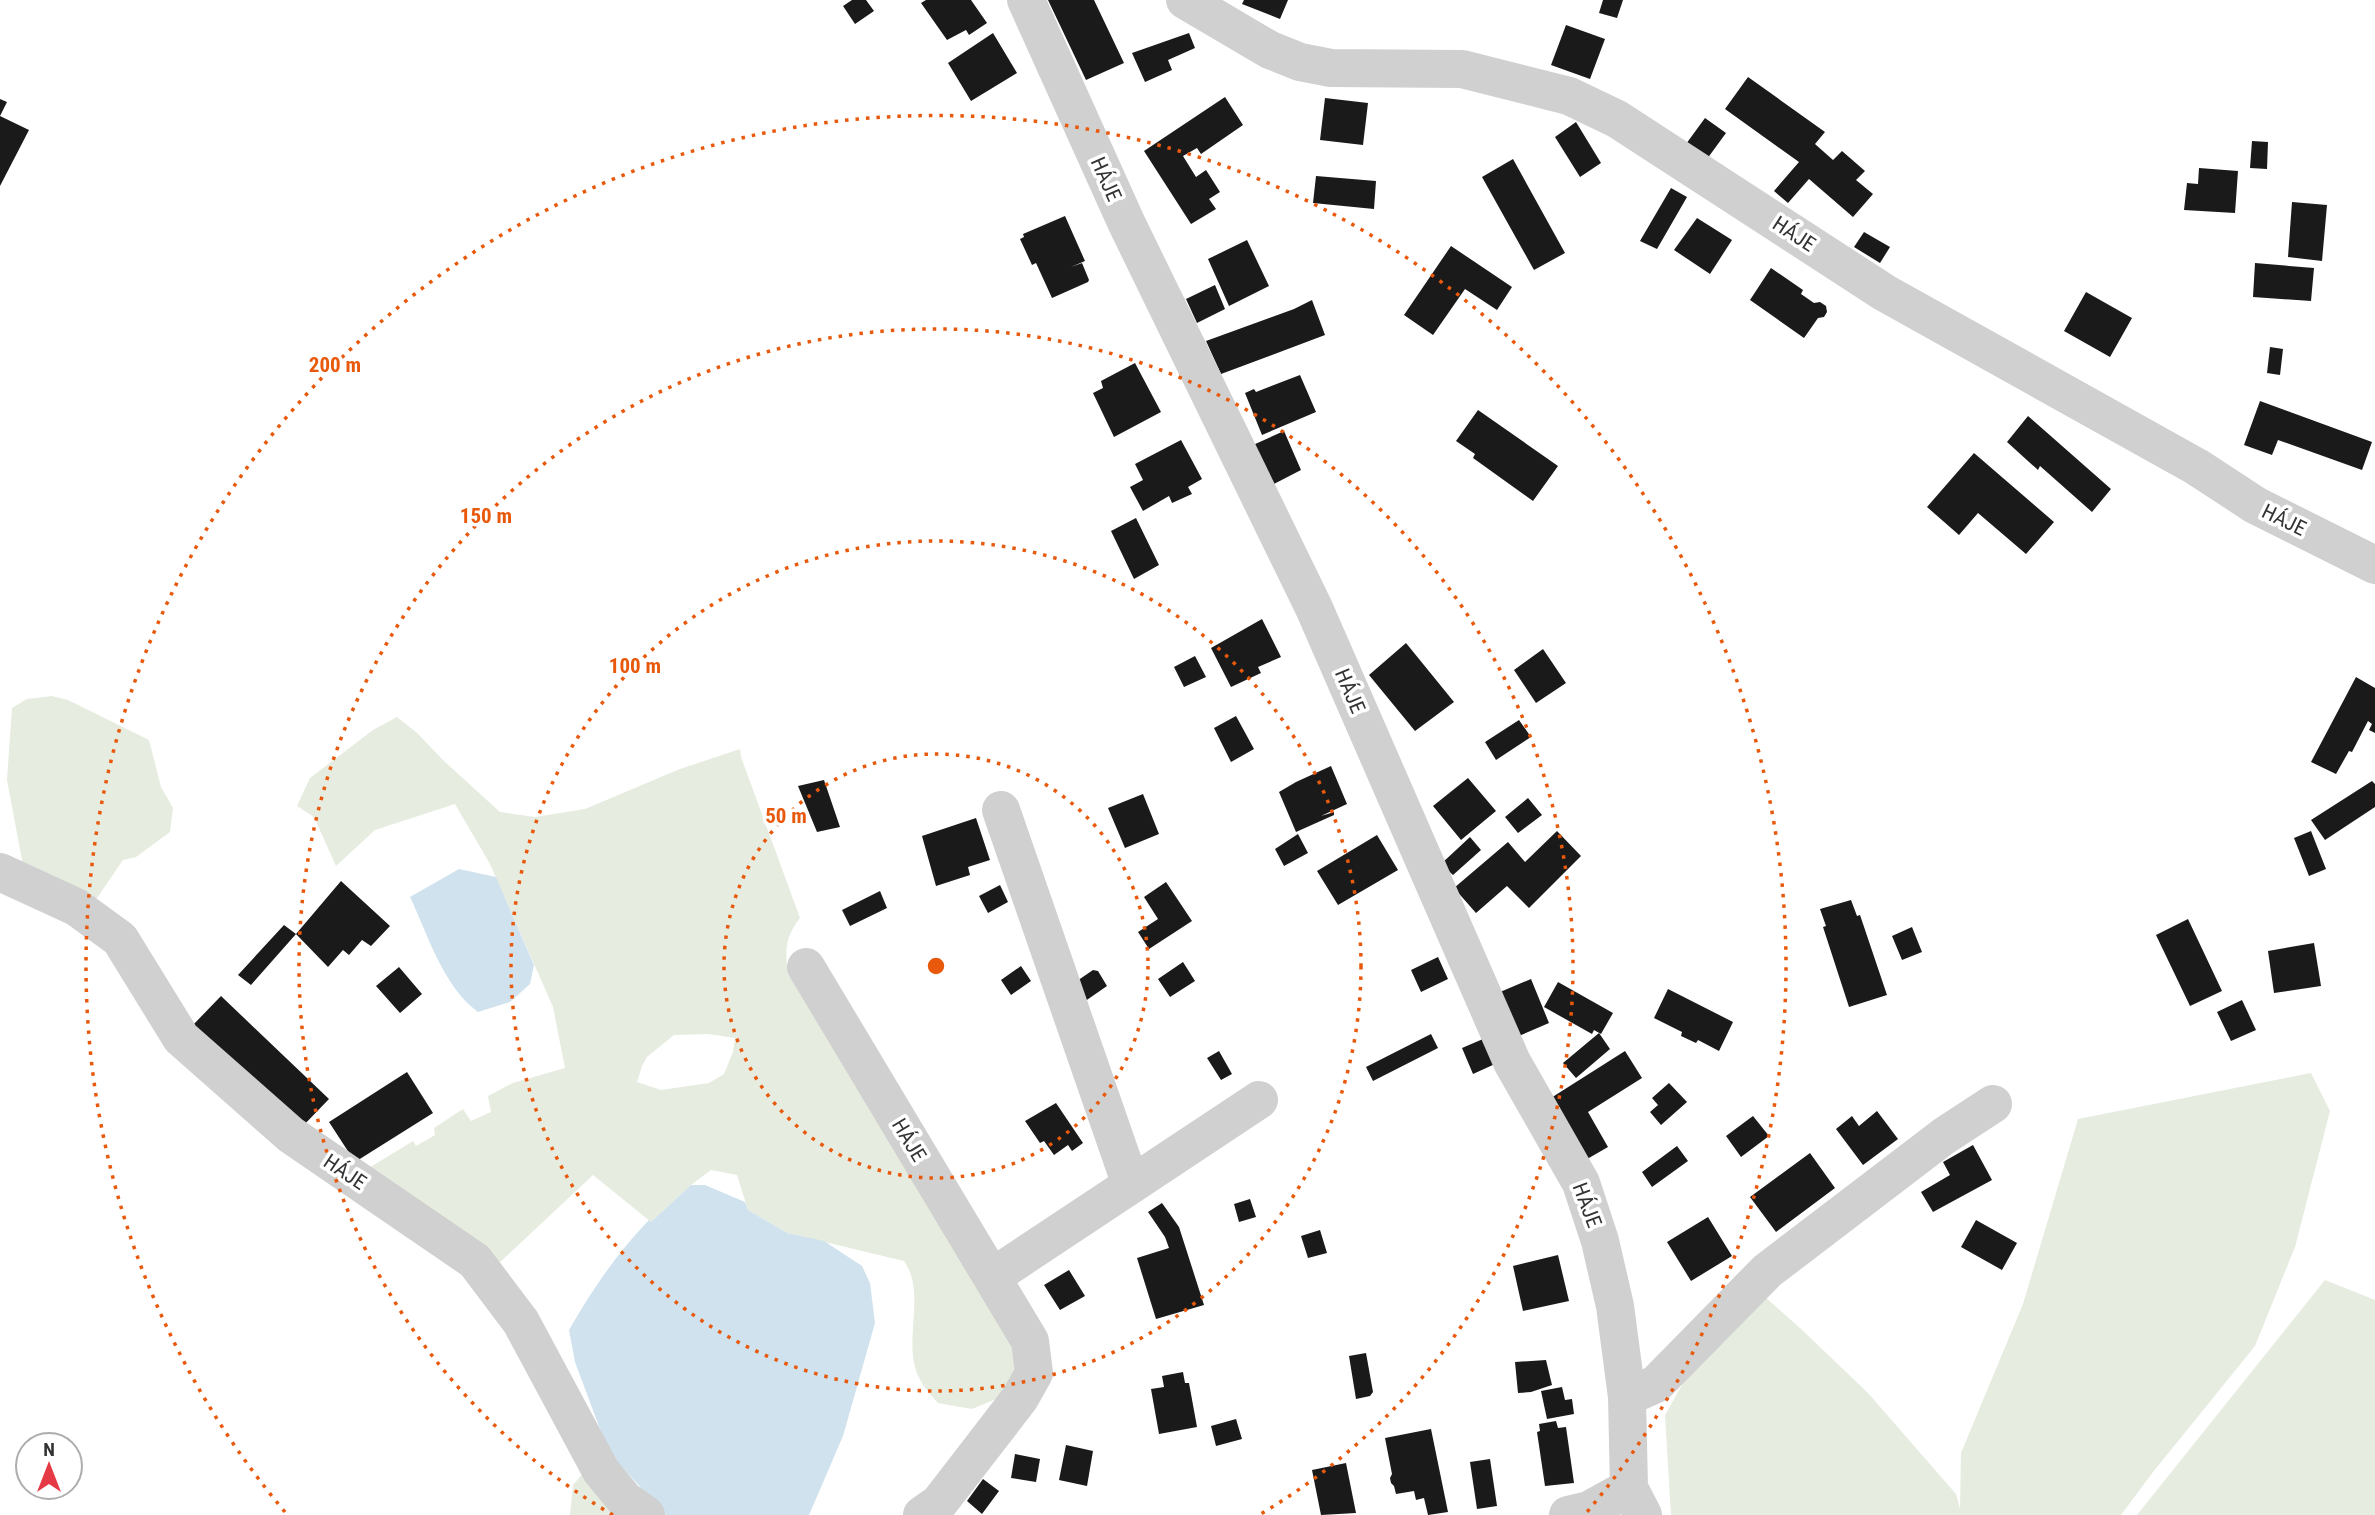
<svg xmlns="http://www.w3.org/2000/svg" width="2375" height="1515" viewBox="0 0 2375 1515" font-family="'Roboto Condensed',sans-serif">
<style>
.green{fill:#e6ecdf;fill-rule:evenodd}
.water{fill:#cfe2ee}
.building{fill:#1a1a1a}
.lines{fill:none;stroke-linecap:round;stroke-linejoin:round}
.minor{stroke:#d0d0d0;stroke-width:38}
.ring{fill:none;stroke:#e8590c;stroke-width:3.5;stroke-dasharray:3.5 7}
.labels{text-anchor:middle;stroke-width:7;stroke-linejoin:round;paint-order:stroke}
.street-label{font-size:21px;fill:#333;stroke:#fff}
.centre{fill:#e8590c;stroke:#fff;stroke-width:3.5}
.ring-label{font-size:21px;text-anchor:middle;font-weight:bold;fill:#e8590c;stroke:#fff;stroke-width:7;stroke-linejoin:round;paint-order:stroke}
</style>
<rect width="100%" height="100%" fill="#fff"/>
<path class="green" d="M 52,696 L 68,700 L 149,740 L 161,787 L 173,808 L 170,832 L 136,857 L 123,860 L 93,904 L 24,871 L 7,780 L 12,708 L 27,699 Z
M 397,717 L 417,733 L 444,761 L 500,812 L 535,817 L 585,809 L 680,769 L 740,749 L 741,757 L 800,918 C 787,935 785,946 787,967 L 1013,1327 L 1015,1378 L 1001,1397 L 972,1409 L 938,1403 C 928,1392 919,1382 915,1367 C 906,1333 925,1291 904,1261 L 787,1233 L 748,1210 L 737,1175 L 711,1170 L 691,1185 L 651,1222 L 593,1175 L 497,1265 L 359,1174 L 413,1141 L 416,1146 L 435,1135 L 434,1128 L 463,1109 L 471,1121 L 491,1112 L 488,1096 L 513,1083 L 565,1068 L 553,1007 L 490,864 L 455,804 L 375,830 L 336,866 L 314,817 L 297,806 L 310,778 L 373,730 ZM 708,1034 L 735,1038 L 733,1052 L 724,1074 L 709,1083 L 661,1090 L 637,1082 L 642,1066 L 647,1057 L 674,1035 Z
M 2311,1073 L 2330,1111 L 2295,1247 L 2255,1346 L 2153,1472 L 2121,1515 L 1671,1515 L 1665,1415 L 1699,1355 L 1754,1287 L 1800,1328 L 1868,1393 L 1956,1494 L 1960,1509 L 1961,1453 L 2023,1304 L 2078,1119 Z
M 2325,1280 L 2375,1300 L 2375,1515 L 2137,1515 Z
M 585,1471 L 621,1515 L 570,1515 L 573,1485 Z"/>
<path class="water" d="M 459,869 L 496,877 L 534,965 L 530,984 L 510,1002 L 478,1012 C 443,986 428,935 410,897 Z
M 691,1185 L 705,1185 L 745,1202 L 748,1210 L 787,1233 L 824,1241 L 862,1266 L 870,1283 L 875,1323 L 843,1436 L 809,1515 L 666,1515 L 609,1453 L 575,1362 L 569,1330 C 592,1290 617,1253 649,1220 L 651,1222 Z"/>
<path class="building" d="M 852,0 L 866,0 L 874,11 L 855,24 L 843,6 Z
M 926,0 L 971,0 L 987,23 L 969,35 L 966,30 L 947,40 L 921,3 Z
M 1048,0 L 1094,0 L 1124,63 L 1086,80 Z
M 1244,0 L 1288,0 L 1280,19 L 1242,4 Z
M 1603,0 L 1623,0 L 1617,18 L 1599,13 Z
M 1566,25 L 1605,39 L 1590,79 L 1551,65 Z
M 993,33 L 1017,73 L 971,101 L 948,63 Z
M 1189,33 L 1195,48 L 1168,60 L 1172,70 L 1145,82 L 1132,53 Z
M 1748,77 L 1825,132 L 1815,144 L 1833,160 L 1842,151 L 1865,171 L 1856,180 L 1873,194 L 1853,217 L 1809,179 L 1788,203 L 1774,191 L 1799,162 L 1725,109 Z
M 1225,97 L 1243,125 L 1201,154 L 1197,148 L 1183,156 L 1196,177 L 1206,170 L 1220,192 L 1209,199 L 1216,209 L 1191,224 L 1144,151 Z
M 1325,98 L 1368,103 L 1363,145 L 1320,140 Z
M 0,99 L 7,102 L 0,116 L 29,130 L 0,186 Z
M 1705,118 L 1726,133 L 1707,159 L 1686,144 Z
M 1576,122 L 1601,163 L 1580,177 L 1555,137 Z
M 2252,141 L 2268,142 L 2267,169 L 2250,168 Z
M 1513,159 L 1565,253 L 1534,270 L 1482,177 Z
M 2199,168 L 2238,171 L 2235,213 L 2184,210 L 2187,183 L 2198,184 Z
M 1316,176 L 1376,181 L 1374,209 L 1313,203 Z
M 1671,188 L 1687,197 L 1657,249 L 1640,241 Z
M 2292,202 L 2327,205 L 2322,261 L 2288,257 Z
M 1065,216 L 1085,261 L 1071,267 L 1082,263 L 1089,280 L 1088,282 L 1052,298 L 1036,263 L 1032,265 L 1020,239 L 1024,237 L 1023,234 Z
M 1697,218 L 1732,240 L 1710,274 L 1674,250 Z
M 1864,232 L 1890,247 L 1880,263 L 1854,247 Z
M 1247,240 L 1269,286 L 1229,306 L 1208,259 Z
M 1451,246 L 1512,287 L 1497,310 L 1465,289 L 1433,335 L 1404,315 Z
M 2255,263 L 2314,268 L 2311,301 L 2253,297 Z
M 1771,268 L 1803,290 L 1801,294 L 1814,303 L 1820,302 L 1826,306 L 1827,312 L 1824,317 L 1818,318 L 1804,338 L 1750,300 Z
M 1215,285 L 1225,309 L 1197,323 L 1186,299 Z
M 2086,292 L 2132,318 L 2110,357 L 2064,331 Z
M 1312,300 L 1325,335 L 1221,374 L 1206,341 L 1294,309 Z
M 2270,347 L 2283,349 L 2280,375 L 2267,373 Z
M 1135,363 L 1161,412 L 1114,437 L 1093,393 L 1103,388 L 1101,381 Z
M 1300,375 L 1316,412 L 1262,435 L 1245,393 L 1254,389 L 1256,392 Z
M 2260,401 L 2372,442 L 2362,470 L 2278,440 L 2272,455 L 2244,445 Z
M 1478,410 L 1558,466 L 1533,501 L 1473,458 L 1475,454 L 1456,441 Z
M 2028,416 L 2111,489 L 2092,512 L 2040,466 L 2038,470 L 2007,442 Z
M 1284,431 L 1301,470 L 1272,485 L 1253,445 Z
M 1181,440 L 1202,479 L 1188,487 L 1192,494 L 1172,503 L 1169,496 L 1143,511 L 1130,487 L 1143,480 L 1135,464 Z
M 1974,453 L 2054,522 L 2026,554 L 1978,513 L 1959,535 L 1927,507 Z
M 1136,518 L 1159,565 L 1134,579 L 1111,531 Z
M 1262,619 L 1281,657 L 1258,667 L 1261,673 L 1231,687 L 1211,648 Z
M 1406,643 L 1454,702 L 1415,731 L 1369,675 Z
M 1543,649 L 1566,683 L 1536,703 L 1514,670 Z
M 1195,656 L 1206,677 L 1184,687 L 1174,667 Z
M 2356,677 L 2375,688 L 2375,733 L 2369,730 L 2372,724 L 2368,721 L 2352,752 L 2349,751 L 2336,774 L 2311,762 Z
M 1236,716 L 1254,749 L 1231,762 L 1214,728 Z
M 1519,720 L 1531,737 L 1496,760 L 1485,742 Z
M 1331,766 L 1347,804 L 1321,816 L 1334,812 L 1334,815 L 1296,832 L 1279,792 L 1296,782 Z
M 1468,778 L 1496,811 L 1461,840 L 1433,806 Z
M 824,780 L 840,827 L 817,832 L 798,786 Z
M 2372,781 L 2375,784 L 2375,807 L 2325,840 L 2311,820 Z
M 1143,794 L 1159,834 L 1125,848 L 1108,808 Z
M 1528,798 L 1542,815 L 1518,833 L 1505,817 Z
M 976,818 L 990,860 L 968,867 L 970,875 L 936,886 L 922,836 Z
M 1557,831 L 1581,856 L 1529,908 L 1507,886 L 1476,913 L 1454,888 L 1508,842 L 1525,862 Z
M 2311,831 L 2326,869 L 2309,876 L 2294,838 Z
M 1298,834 L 1308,853 L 1284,866 L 1275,849 Z
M 1377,835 L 1398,870 L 1338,905 L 1317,871 Z
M 1470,837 L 1481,850 L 1453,875 L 1441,864 Z
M 341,881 L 390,926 L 371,946 L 362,940 L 349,955 L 343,950 L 328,967 L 296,934 Z
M 1166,882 L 1192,921 L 1149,949 L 1138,932 L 1158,919 L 1144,897 Z
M 1000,885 L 1008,902 L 988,913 L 979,896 Z
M 880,891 L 887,908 L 850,926 L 842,910 Z
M 1851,900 L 1857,916 L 1860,915 L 1887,995 L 1849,1007 L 1823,927 L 1826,926 L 1820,909 Z
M 2188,919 L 2222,991 L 2190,1006 L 2156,935 Z
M 284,925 L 296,934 L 251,985 L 238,975 Z
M 1912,927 L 1922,952 L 1902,960 L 1892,936 Z
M 2314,943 L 2321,986 L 2274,993 L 2268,951 Z
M 1438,957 L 1448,979 L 1421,992 L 1411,970 Z
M 1183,962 L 1195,981 L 1170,997 L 1158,979 Z
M 1021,966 L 1031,981 L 1011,995 L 1001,980 Z
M 399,967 L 422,994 L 400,1013 L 376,986 Z
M 1093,970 L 1098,971 L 1107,986 L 1081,1004 L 1074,983 Z
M 1531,979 L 1549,1023 L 1512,1039 L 1493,995 Z
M 1558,982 L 1613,1013 L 1601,1034 L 1594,1030 L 1592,1034 L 1544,1007 Z
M 1668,989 L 1733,1022 L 1719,1051 L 1698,1040 L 1696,1043 L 1681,1036 L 1682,1032 L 1654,1018 Z
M 221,996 L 329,1099 L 301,1128 L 193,1025 Z
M 2242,1000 L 2256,1030 L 2231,1041 L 2217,1012 Z
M 1599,1033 L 1610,1049 L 1576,1078 L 1563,1063 Z
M 1431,1034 L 1438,1048 L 1373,1081 L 1366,1067 Z
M 1483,1039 L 1495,1064 L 1473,1074 L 1462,1048 Z
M 1219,1051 L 1232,1074 L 1221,1080 L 1207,1058 Z
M 1625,1051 L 1642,1078 L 1588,1112 L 1608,1147 L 1582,1162 L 1543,1103 Z
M 407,1072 L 433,1113 L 355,1162 L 329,1122 Z
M 1669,1083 L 1687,1102 L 1661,1125 L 1650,1112 L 1658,1105 L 1652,1098 Z
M 1056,1103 L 1083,1143 L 1072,1151 L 1068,1145 L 1054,1155 L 1044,1141 L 1040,1143 L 1025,1121 Z
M 1877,1111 L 1898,1139 L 1863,1165 L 1836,1129 L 1852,1116 L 1859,1126 Z
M 1753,1116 L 1769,1136 L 1741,1157 L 1726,1136 Z
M 1973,1145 L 1992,1180 L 1933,1212 L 1921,1192 L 1950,1175 L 1943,1162 Z
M 1677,1146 L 1688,1161 L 1652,1187 L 1642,1172 Z
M 1810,1153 L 1835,1188 L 1776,1232 L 1750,1197 Z
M 1250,1199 L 1256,1217 L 1239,1222 L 1234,1204 Z
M 1162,1203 L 1179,1227 L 1204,1305 L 1156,1319 L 1137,1258 L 1169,1248 L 1165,1237 L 1148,1212 Z
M 1708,1217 L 1732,1256 L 1691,1281 L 1667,1242 Z
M 1976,1220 L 2017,1243 L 2002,1270 L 1961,1247 Z
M 1320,1230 L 1327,1253 L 1308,1258 L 1301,1236 Z
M 1558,1255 L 1569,1301 L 1523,1311 L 1513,1266 Z
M 1069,1270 L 1085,1296 L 1060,1310 L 1044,1285 Z
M 1366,1353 L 1373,1392 L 1370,1396 L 1356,1399 L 1349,1356 Z
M 1546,1360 L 1552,1385 L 1531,1392 L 1518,1393 L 1515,1362 Z
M 1183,1372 L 1185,1383 L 1189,1383 L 1197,1427 L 1159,1434 L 1151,1389 L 1164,1387 L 1162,1376 Z
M 1562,1387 L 1565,1400 L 1572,1399 L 1574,1414 L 1547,1419 L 1541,1391 Z
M 1236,1419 L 1242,1439 L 1216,1446 L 1211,1426 Z
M 1556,1421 L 1558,1428 L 1566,1427 L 1574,1483 L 1545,1486 L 1537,1432 L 1540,1431 L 1539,1424 Z
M 1431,1429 L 1448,1512 L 1428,1515 L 1424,1498 L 1416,1500 L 1414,1491 L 1396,1494 L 1394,1486 L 1391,1483 L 1390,1478 L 1392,1474 L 1385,1438 Z
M 1066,1445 L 1093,1451 L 1087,1486 L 1059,1480 Z
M 1015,1454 L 1040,1459 L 1036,1482 L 1011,1478 Z
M 1490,1459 L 1497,1506 L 1477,1509 L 1470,1462 Z
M 1346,1463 L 1356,1513 L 1321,1515 L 1312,1470 Z
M 983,1479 L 999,1491 L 982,1514 L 967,1501 Z"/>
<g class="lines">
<path class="minor" d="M 1026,0 L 1126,222 L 1314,608 L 1512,1062 L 1581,1183 L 1600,1241 L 1615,1306 L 1627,1397 L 1629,1488 L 1643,1515
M 1185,0 L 1270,50 L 1300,62 L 1331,68 L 1462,69 L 1569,96 L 1617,119 L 1885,293 L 2197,467 L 2255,505 L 2375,565
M 1001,810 L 1131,1185
M 0,872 L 76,907 L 120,939 L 181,1038 L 291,1135 L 475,1261 L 521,1322 L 601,1471 L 625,1500 L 646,1515
M 806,967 L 1030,1341 L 1034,1373 L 1020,1398 L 939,1503 L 922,1515
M 992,1277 L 1259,1100
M 1627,1397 L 1656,1384 L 1767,1271 L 1944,1136 L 1993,1104
M 1568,1515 L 1589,1510 L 1629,1488"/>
</g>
<g class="ring">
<circle cx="936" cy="966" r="212"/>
<circle cx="936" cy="966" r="425"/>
<path d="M613 1515A637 637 0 1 1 1259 1515"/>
<path d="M285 1512A850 850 0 1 1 1587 1512"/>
</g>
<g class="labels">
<g class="street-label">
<text transform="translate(1106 179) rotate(66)" y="7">HÁJE</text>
<text transform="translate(1794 234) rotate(33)" y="7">HÁJE</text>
<text transform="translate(2284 520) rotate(26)" y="7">HÁJE</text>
<text transform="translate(1350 691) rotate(67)" y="7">HÁJE</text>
<text transform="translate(909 1140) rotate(59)" y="7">HÁJE</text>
<text transform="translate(345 1172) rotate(34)" y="7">HÁJE</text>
<text transform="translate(1587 1205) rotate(69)" y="7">HÁJE</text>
</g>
</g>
<circle cx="936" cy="966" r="10" class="centre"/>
<g class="ring-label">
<text x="335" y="372">200 m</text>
<text x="486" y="523">150 m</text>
<text x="635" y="673">100 m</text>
<text x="786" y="823">50 m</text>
</g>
<g transform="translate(49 1466)"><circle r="33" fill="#ffffff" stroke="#adadad" stroke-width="2"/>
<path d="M0-5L12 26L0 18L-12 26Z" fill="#e63946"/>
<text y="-10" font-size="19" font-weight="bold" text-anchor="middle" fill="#333333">N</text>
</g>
</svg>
